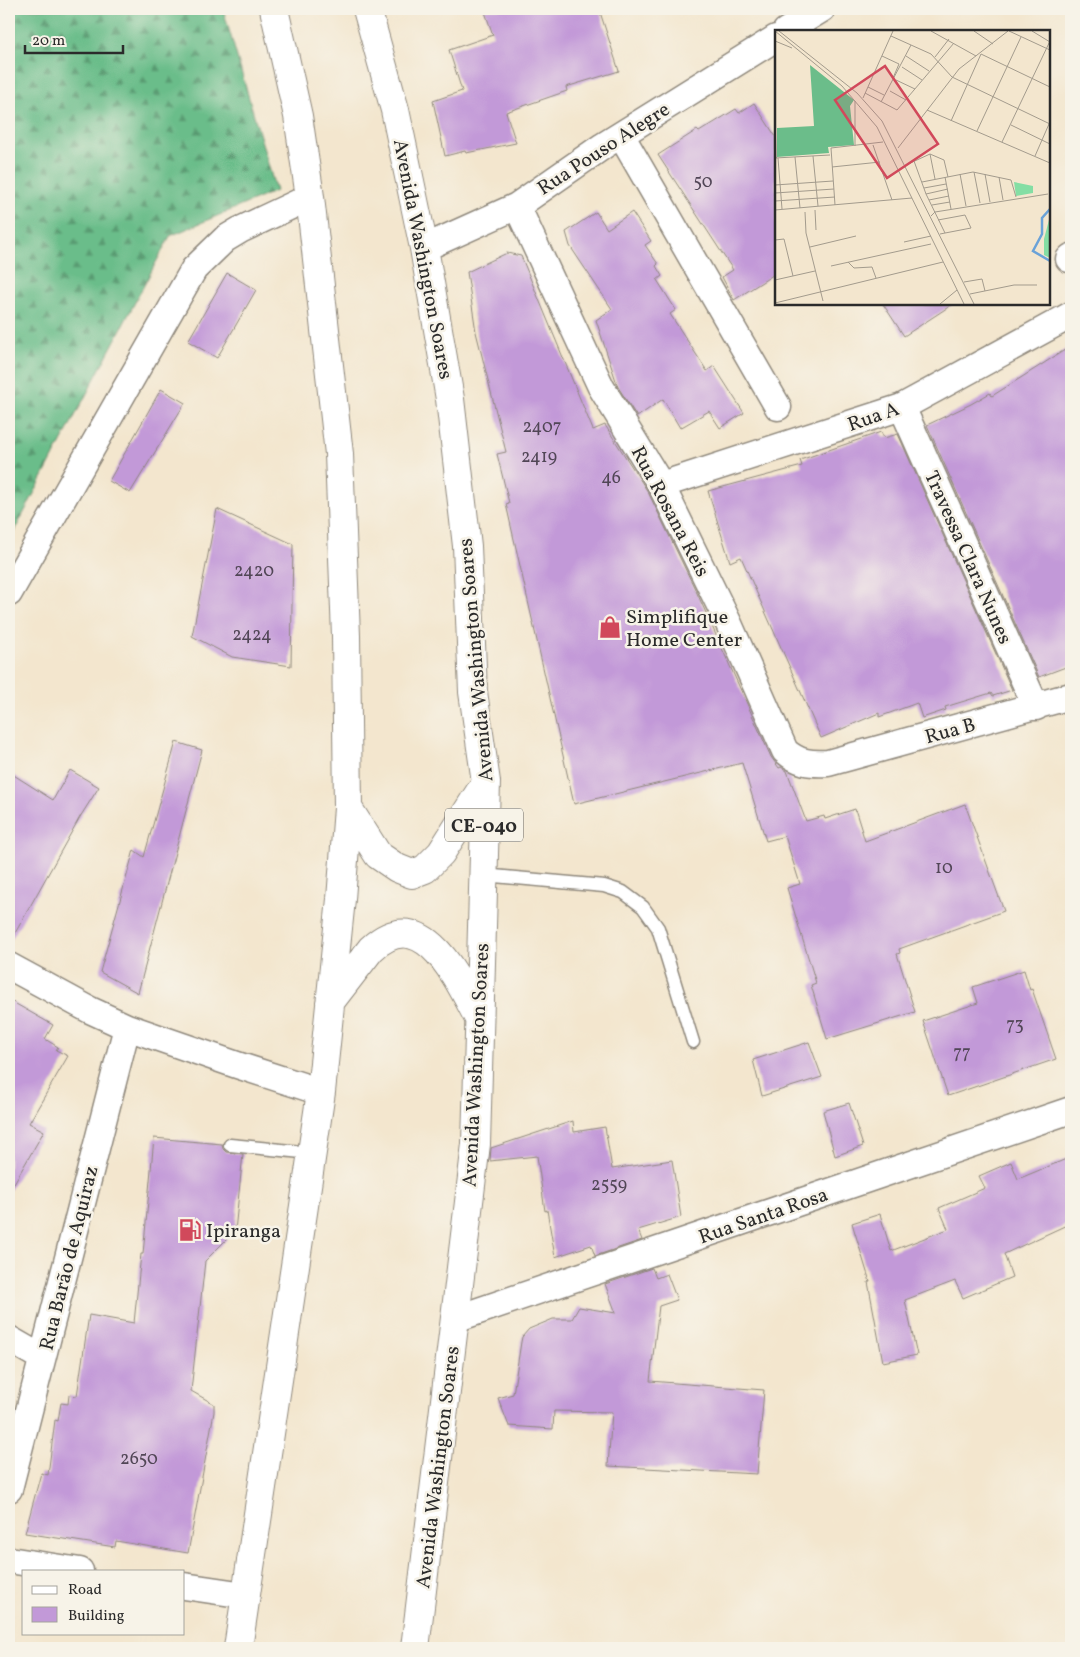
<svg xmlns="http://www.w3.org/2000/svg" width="1080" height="1657" viewBox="0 0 1080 1657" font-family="Vollkorn,serif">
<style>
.forest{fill:url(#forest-firs);stroke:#4b745a}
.building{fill:#c299d8}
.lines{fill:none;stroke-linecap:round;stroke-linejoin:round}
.lane-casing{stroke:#8f887c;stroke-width:15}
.street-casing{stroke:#8f887c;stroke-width:29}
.highway-casing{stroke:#8f887c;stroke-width:30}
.lane{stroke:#fff;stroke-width:12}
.street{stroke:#fff;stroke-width:26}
.highway{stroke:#fff;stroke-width:28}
.labels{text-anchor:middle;stroke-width:5;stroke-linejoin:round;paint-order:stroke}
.number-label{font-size:18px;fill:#514656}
.shield{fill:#f7f3e8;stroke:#686764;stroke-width:1}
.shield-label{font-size:19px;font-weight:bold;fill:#2b2b2b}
.street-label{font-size:20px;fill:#2b2b2b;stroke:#f7f3e8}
.poi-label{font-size:20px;fill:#2b2b2b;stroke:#f7f3e8;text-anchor:start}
.inset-river{fill:none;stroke:#6aa2d8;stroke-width:2.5}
.inset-road{fill:none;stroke:#a39b8d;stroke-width:1}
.view{fill:#d1495b;fill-opacity:0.15;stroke:#d1495b;stroke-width:2.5}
.inset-edge{fill:none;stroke:#2b2b2b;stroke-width:2.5}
</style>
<defs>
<pattern id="forest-firs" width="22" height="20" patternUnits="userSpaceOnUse" patternTransform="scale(1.25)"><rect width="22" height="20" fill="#6bbd8a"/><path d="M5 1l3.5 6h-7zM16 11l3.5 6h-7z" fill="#589a71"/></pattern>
</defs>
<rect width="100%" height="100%" fill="#f7f3e8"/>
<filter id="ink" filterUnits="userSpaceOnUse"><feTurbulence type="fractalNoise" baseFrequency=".02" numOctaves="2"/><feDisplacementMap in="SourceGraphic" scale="10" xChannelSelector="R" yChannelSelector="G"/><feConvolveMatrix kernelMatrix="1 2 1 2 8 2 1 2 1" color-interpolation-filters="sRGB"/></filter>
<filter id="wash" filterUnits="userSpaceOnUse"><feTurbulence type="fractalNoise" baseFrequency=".0096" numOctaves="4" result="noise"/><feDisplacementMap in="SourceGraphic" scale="20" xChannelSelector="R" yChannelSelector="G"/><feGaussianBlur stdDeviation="1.12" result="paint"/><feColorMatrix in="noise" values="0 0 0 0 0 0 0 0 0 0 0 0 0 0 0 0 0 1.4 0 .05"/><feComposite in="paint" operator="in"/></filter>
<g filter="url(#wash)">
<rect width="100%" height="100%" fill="#f3e6ce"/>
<path class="forest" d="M 9,9 L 223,9 L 276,191 L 170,236 L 9,541 Z"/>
<g id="blocks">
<path class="building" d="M 484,9 L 599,9 L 619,71 L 566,87 L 567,91 L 506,112 L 516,143 L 466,153 L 465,151 L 445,156 L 433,101 L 462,91 L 449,50 L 493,35 Z
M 754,103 L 776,137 L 776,273 L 734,300 L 722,277 L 733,270 L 658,155 L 697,130 L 699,132 L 736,109 L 739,113 Z
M 596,212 L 607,229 L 632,212 L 651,241 L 645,245 L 658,264 L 656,266 L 662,276 L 657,280 L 676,310 L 670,314 L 707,371 L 714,366 L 744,413 L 720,428 L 709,411 L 680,428 L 663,399 L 637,417 L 618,387 L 596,320 L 612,309 L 570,246 L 566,232 Z
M 507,253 L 521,256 L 593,430 L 605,425 L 648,492 L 697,593 L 771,757 L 779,768 L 781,767 L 787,771 L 806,821 L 824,816 L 825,819 L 855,809 L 865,841 L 965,804 L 1004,911 L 899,949 L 900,953 L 897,954 L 915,1012 L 827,1039 L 811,985 L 816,983 L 787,888 L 800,884 L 785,836 L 766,841 L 742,763 L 574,804 L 506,504 L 509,503 L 497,454 L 506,452 L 476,332 L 467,272 Z
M 227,273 L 256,290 L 217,358 L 188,341 Z
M 883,304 L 953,304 L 904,336 Z
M 1071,346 L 1071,665 L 1039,677 L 927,425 L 971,404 L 990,393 L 992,396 Z
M 161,389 L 185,403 L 130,493 L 109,481 Z
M 881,432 L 884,438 L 898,434 L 1012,690 L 993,696 L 991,693 L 945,707 L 946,710 L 922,718 L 917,703 L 879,717 L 879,713 L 821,738 L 741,557 L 730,562 L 708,491 L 802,466 L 800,460 Z
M 217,509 L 293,544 L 291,666 L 232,657 L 192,636 Z
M 176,742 L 202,750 L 138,993 L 100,972 L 134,850 L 144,857 Z
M 70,770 L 99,787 L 80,817 L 9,944 L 9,772 L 53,800 Z
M 1024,970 L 1030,990 L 1032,989 L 1056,1059 L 948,1096 L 923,1021 L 978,1003 L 973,987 Z
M 9,1000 L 53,1025 L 45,1039 L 58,1047 L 56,1050 L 68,1056 L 29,1123 L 44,1131 L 9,1192 Z
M 809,1042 L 822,1077 L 762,1096 L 753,1060 Z
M 849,1103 L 863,1146 L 835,1156 L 823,1111 Z
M 573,1121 L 574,1132 L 605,1127 L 612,1169 L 672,1160 L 681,1217 L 638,1230 L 642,1240 L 595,1256 L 591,1245 L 555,1257 L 547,1210 L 545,1211 L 537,1156 L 490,1161 L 491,1148 Z
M 154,1138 L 222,1144 L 223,1149 L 226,1152 L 243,1154 L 235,1231 L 205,1261 L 191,1391 L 214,1404 L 214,1412 L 188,1553 L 116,1541 L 115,1547 L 25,1533 L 41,1473 L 48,1475 L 55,1420 L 58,1421 L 61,1403 L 68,1404 L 69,1395 L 77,1396 L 89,1315 L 134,1323 L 141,1254 L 143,1254 Z
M 1071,1157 L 1071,1223 L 1004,1254 L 1012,1277 L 963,1298 L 955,1281 L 905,1300 L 917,1355 L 883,1362 L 868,1282 L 870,1282 L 852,1223 L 880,1214 L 891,1251 L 948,1229 L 939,1208 L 985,1188 L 979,1176 L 1011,1162 L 1018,1179 Z
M 652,1268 L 656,1278 L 667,1274 L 677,1300 L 659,1306 L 650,1381 L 764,1390 L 757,1474 L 608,1466 L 612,1412 L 554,1411 L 553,1429 L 509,1426 L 498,1398 L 513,1394 L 521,1342 L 522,1337 L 529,1329 L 553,1319 L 572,1319 L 579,1307 L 616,1313 L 605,1284 Z"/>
</g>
</g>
<g filter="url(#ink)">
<use href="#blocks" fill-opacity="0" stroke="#8f887c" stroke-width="1"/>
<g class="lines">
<defs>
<path id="lane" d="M 483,875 L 604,886 L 623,892 L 643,907 L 658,928 L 693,1042
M 230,1145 L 312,1153"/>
<path id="street" d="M 786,31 L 822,9
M 621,135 L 778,407
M 517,206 L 601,387 L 661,485 L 729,624 L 785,751 C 799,763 810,764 828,763 L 1071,696
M 424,248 L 517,206 L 603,146 L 776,38
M 1069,259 L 1071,257
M 902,407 L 1036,707
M 661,485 L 902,407 L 1071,315
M 9,593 L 194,269 L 225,239 L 240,230 L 310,197
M 9,966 L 90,1010 L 127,1027 L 237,1065 L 321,1092
M 455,1319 L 1071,1110
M 9,1339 L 42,1358
M 9,1489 L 127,1027
M 9,1560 L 80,1571
M 184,1586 L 245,1595"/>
<path id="highway" d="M 367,9 L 395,110 L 424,248 L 450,399 L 467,546 L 473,692 L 486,782 L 476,1144 L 415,1648
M 348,808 L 378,855 L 397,868 L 412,874 L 425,869 L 441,853 L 486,782
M 330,1002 L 371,949 C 423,900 458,980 478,1017
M 238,1648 L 321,1092 L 341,899 L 348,808 L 346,636 L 339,454 L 310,197 L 298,116 L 274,9"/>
</defs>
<use href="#lane" class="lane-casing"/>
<use href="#street" class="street-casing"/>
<use href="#highway" class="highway-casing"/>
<use href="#lane" class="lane"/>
<use href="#street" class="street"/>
<use href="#highway" class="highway"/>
</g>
</g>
<defs>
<symbol id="shop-bare" viewBox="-9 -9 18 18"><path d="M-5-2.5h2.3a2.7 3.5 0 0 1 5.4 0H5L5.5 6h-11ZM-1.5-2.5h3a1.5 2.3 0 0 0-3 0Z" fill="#d1495b" stroke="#f7f3e8" stroke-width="2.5" paint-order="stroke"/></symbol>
<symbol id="fuel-bare" viewBox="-9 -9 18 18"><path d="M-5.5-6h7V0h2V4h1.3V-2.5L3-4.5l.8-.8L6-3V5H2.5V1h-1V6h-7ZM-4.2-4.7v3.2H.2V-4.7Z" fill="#d1495b" stroke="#f7f3e8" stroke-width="2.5" paint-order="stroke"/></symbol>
</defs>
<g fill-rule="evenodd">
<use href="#shop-bare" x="594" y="611" width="32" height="32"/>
<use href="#fuel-bare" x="174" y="1214" width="32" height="32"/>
</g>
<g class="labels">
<g class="number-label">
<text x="703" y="187">50</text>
<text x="542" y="432">2407</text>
<text x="539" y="462">2419</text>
<text x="611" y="483">46</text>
<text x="254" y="576">2420</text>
<text x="252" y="640">2424</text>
<text x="944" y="873">10</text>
<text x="1015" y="1030">73</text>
<text x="962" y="1058">77</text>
<text x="609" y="1190">2559</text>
<text x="139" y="1464">2650</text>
</g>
<rect class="shield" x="445" y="808.5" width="78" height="33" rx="4"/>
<g class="shield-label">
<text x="484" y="832">CE-040</text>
</g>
<g class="street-label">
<text transform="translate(603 148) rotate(-33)" y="7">Rua Pouso Alegre</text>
<text transform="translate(424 259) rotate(79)" y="7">Avenida Washington Soares</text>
<text transform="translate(873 416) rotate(-19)" y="7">Rua A</text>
<text transform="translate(671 511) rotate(62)" y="7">Rua Rosana Reis</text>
<text transform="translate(969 557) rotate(66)" y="7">Travessa Clara Nunes</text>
<text transform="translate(475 660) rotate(-95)" y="7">Avenida Washington Soares</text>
<text transform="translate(950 730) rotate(-15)" y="7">Rua B</text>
<text transform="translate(475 1065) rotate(-87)" y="7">Avenida Washington Soares</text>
<text transform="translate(763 1215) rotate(-19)" y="7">Rua Santa Rosa</text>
<text transform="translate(68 1258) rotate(-76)" y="7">Rua Barão de Aquiraz</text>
<text transform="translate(437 1467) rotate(-83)" y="7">Avenida Washington Soares</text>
</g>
<g class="poi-label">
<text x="626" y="623">Simplifique<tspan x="626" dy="23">Home Center</tspan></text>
<text x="206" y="1237">Ipiranga</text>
</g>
</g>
<g transform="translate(775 30)">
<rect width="275" height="275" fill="#f3e6ce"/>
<path d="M 35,35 L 79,70 L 75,76 L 79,115 L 53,117 L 54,123 L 2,127 L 2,98 L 39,96 Z" fill="#6bbd8a"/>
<path d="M 275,186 L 275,228 L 269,225 L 269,209 Z" fill="#84dea4"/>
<path d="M 239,152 L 258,156 L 258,163 L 241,166 Z" fill="#84dea4"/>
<path class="inset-river" d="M 275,179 L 267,188 L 267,204 L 258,221 L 275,231"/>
<path class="inset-road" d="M 0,1 L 67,56 L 102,97 L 189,274M 4,1 L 82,63 L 107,91 L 199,274M 156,1 L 201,26M 199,1 L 218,14M 234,1 L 275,20M 257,1 L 275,12M 116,6 L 156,24 L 177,47 L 275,94M 0,11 L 17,18M 107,26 L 124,34 L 118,48M 131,26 L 154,41M 160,27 L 174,9M 127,37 L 147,50M 121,50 L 140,59M 93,57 L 109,65M 115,61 L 131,70M 90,63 L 122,80 L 179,13M 88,68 L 118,1M 80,71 L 80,116M 106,72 L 136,15M 152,80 L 275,133M 0,82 L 1,128M 176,91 L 206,24 L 275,57M 236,95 L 275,114M 202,101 L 246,7M 227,112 L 275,11M 98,115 L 117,170M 123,118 L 184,39 L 233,1M 155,124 L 160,149M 38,126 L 43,176M 260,126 L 274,94M 20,127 L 25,178M 0,128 L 55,125M 3,128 L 7,179M 139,131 L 151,164 L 170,203M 131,135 L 155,124 L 169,130 L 173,147M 57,137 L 105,132M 199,142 L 205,173M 185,144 L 191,176M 210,144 L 215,172M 170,147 L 176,179M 224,147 L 228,170M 147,152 L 198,142 L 236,150 L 241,167M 0,155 L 58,151M 149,158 L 171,154M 0,163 L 59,159M 151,164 L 173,159M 154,170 L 174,166M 0,171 L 60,167M 60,175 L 56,118 L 108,112M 157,175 L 175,172M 0,180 L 137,168M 40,180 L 41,200M 30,182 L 31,203 L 48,271M 156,186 L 160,182 L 273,164M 163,190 L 190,185 L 196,198 L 165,204M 0,210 L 9,209 L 18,246M 129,212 L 156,206M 35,217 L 81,206M 73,232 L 79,238 L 97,237 L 101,248M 56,236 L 156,214M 0,250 L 40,241M 189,252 L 207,249 L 210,261M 195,264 L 239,255 L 262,255M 0,273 L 168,232M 165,274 L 182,260"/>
<path class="view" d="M 110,36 L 163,114 L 112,148 L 60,70 Z"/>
<rect width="275" height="275" class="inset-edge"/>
</g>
<rect width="1080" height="1657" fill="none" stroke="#f7f3e8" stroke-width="30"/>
<rect x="22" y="1570" width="162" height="65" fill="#f7f3e8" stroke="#a5a39c"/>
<rect x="32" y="1586" width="25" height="8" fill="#ffffff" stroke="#a5a39c"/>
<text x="68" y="1594" font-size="15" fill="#2b2b2b">Road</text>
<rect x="32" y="1607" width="25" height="15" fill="#c299d8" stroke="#a5a39c"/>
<text x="68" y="1620" font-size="15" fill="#2b2b2b">Building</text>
<path d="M25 45v8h98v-8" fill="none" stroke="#2b2b2b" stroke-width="2.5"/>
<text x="32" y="45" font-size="15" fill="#2b2b2b" stroke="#f7f3e8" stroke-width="4" paint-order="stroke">20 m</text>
</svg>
